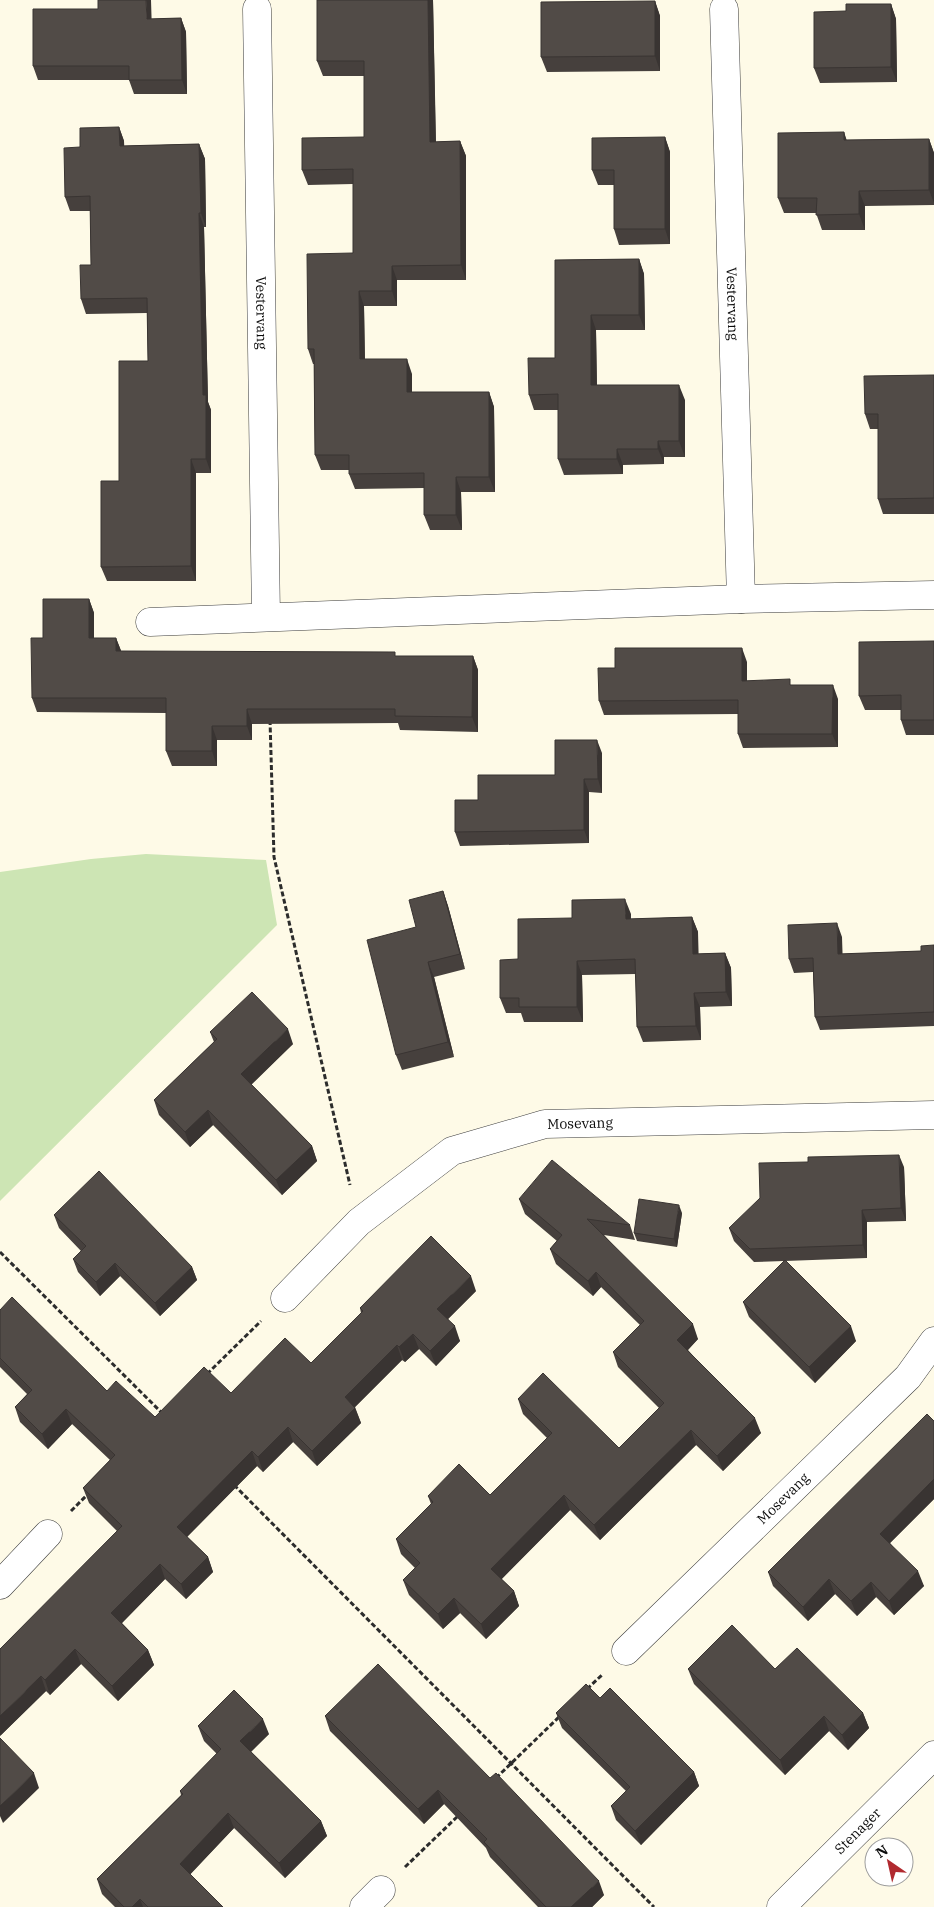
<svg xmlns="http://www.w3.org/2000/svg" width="934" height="1907" viewBox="0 0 934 1907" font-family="'IBM Plex Serif',serif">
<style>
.park{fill:#cde5b4}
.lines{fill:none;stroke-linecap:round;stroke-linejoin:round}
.minor-casing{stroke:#3d3d3d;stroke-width:29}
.tertiary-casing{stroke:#3d3d3d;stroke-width:29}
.path{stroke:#2c2c2c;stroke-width:3;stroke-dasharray:5 2.5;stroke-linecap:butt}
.minor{stroke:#fff;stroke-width:28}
.tertiary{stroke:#fff;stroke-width:28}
.wall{fill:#46403d}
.shaded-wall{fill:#393432}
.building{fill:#514b47;stroke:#393432}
.labels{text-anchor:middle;stroke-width:5;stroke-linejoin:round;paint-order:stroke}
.street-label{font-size:14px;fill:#0a0a0a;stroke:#fff}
</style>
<rect width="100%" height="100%" fill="#fefae7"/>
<path class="park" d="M 146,854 L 266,860 L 277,925 L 0,1201 L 0,872 L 91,859 Z"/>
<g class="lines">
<defs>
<g id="minor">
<path id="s1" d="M 257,9 L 266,617"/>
<path id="s2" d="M 724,9 L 741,599"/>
<path d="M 150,622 L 741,599 L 934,595"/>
<path id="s3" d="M 285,1298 L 359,1222 L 452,1151 L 545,1124 L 934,1115"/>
<path d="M 0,1585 L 48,1534"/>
<path id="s4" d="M 626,1651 L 908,1377 L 934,1341"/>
<path d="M 364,1907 L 381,1890"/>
</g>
<g id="tertiary">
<path id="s5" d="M 781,1907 L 934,1755"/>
</g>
</defs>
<use href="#minor" class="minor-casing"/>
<use href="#tertiary" class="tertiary-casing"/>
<path class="path" d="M 270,720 L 274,857 L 350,1185
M 0,1252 L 163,1414
M 207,1374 L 261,1321
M 234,1485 L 654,1907
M 71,1511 L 88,1494
M 587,1689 L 603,1674
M 496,1778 L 560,1716
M 405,1867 L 458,1816"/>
<use href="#minor" class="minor"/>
<use href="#tertiary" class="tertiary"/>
</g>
<path class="wall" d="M 317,0 L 433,0 L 436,142 L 460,141 L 466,156 L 466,280 L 397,280 L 397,306 L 364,306 L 365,359 L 412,374 L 412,392 L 489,392 L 494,407 L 495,492 L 461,492 L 462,530 L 430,530 L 424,515 L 424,488 L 355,489 L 349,474 L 349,470 L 321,470 L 315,455 L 314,364 L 313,364 L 308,349 L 353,253 L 353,184 L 308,185 L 302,170 L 364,137 L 364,76 L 323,76 L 317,61 Z
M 655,1 L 660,16 L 660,71 L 547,72 L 541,57 Z
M 891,4 L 896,19 L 897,82 L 820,83 L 814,68 L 846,11 Z
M 181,18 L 186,32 L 187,94 L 134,94 L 129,80 L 38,80 L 33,66 L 152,19 Z
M 119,127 L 124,141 L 124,146 L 199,144 L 205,159 L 206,227 L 204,227 L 208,402 L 211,410 L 211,473 L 196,473 L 196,581 L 107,581 L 101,567 L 119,481 L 148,361 L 147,313 L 86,314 L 81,299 L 91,265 L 90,211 L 70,211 L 65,197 L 80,147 Z
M 844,132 L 846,140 L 929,139 L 934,153 L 934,205 L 865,206 L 865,230 L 822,230 L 816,213 L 784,213 L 778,198 Z
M 665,137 L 670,152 L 670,244 L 619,245 L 614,229 L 614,185 L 598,185 L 592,170 Z
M 639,259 L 644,274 L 645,330 L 596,330 L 597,385 L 685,400 L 685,457 L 664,457 L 664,464 L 623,465 L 623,474 L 564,475 L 558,459 L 558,410 L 534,410 L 529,395 L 555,358 L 555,260 Z
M 934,375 L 934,514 L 883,514 L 878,499 L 878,429 L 870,429 L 865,414 Z
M 89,599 L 94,613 L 94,638 L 116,638 L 121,651 L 396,656 L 473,656 L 478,670 L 478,732 L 400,730 L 398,723 L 252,724 L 252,740 L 217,740 L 217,766 L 172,766 L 166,751 L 166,713 L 37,712 L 32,698 L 43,638 Z
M 934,641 L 934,735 L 906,735 L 901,720 L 901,710 L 865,710 L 859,696 Z
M 747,662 L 747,681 L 792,685 L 838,699 L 838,747 L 743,748 L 738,734 L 738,714 L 604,715 L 599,701 L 615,668 Z
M 602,753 L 602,793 L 589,792 L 589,843 L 460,846 L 455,832 L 478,800 L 555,775 Z
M 443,891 L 448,906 L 465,969 L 434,977 L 454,1057 L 402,1070 L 396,1055 L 416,927 Z
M 631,914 L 631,919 L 692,917 L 698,932 L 698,954 L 725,953 L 731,968 L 732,1006 L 700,1007 L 701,1040 L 643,1042 L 637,1027 L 636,974 L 582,975 L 583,1022 L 524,1022 L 521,1013 L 506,1013 L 500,998 L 518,959 L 572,918 Z
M 842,937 L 842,954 L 921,951 L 934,945 L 934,1026 L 820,1030 L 815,1017 L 813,972 L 794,973 L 789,959 Z
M 210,1032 L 293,1044 L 251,1084 L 312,1146 L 317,1161 L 282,1195 L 213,1125 L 190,1147 L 159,1115 L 154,1100 L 214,1042 Z
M 904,1167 L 906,1221 L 867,1222 L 867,1258 L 785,1261 L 856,1341 L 815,1383 L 749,1317 L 743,1302 L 784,1261 L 754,1262 L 734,1241 L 729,1228 Z
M 519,1199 L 630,1225 L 635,1240 L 604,1235 L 698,1339 L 688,1350 L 761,1433 L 723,1471 L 696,1445 L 600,1540 L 570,1510 L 501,1579 L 514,1591 L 519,1606 L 486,1639 L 460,1613 L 443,1629 L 409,1595 L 403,1580 L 415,1568 L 401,1554 L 396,1539 L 431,1504 L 428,1496 L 490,1495 L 547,1438 L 523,1414 L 518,1399 L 619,1448 L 659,1408 L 618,1367 L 613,1352 L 640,1325 L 601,1287 L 593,1296 L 556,1264 L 550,1249 L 557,1241 L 525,1214 Z
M 682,1213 L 677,1247 L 637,1241 L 634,1233 Z
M 54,1215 L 192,1267 L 197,1280 L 160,1316 L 120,1276 L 100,1296 L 78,1272 L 73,1259 L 81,1251 L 59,1228 Z
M 476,1291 L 448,1319 L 460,1341 L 436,1366 L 419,1349 L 405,1362 L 402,1360 L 355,1407 L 361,1423 L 317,1466 L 293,1442 L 263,1472 L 257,1466 L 187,1537 L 208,1557 L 213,1572 L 186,1599 L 165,1579 L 122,1623 L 148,1650 L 154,1665 L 118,1701 L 81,1664 L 50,1695 L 46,1691 L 0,1736 L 117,1531 L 89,1503 L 83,1488 L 110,1460 L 72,1424 L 48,1449 L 20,1422 L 15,1407 L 27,1394 L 0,1367 L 0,1310 L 107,1391 L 155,1417 L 231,1393 L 311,1363 L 361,1313 L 360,1308 Z
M 934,1421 L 934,1499 L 890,1543 L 924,1586 L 894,1615 L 876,1597 L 857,1616 L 835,1594 L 808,1621 L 773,1586 L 768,1572 Z
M 688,1669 L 775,1669 L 863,1713 L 869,1728 L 848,1750 L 829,1731 L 785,1775 L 694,1684 Z
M 600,1698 L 694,1772 L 699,1786 L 641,1845 L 616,1820 L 611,1806 L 626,1791 L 562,1728 L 556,1713 Z
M 325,1716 L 604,1895 L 592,1907 L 538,1907 L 490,1857 L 486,1848 L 444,1804 L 424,1824 L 330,1731 Z
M 198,1726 L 269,1734 L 251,1752 L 321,1821 L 327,1836 L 285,1878 L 234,1828 L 190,1874 L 223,1907 L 115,1907 L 102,1894 L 97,1879 L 181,1795 L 180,1791 L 217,1754 L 204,1741 Z"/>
<path class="shaded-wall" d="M 146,0 L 151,0 L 152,33 L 147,19 Z
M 428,0 L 433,0 L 436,156 L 430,142 Z
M 655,1 L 660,16 L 660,71 L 655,56 Z
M 891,4 L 896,19 L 897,82 L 891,67 Z
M 181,18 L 186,32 L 187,94 L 182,80 Z
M 119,127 L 124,141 L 125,161 L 120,146 Z
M 844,132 L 849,147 L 844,140 Z
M 665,137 L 670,152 L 670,244 L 665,229 Z
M 929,139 L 934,153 L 934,203 L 929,190 Z
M 460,141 L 466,156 L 466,280 L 461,265 Z
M 199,144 L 205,159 L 206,227 L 201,213 Z
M 859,191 L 865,206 L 865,230 L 859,214 Z
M 199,213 L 204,227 L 208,402 L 211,410 L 211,473 L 206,459 L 203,395 Z
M 639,259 L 644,274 L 645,330 L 639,315 Z
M 392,266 L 397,280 L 397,306 L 392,291 Z
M 359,291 L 364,306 L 365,374 L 360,359 Z
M 591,315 L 596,330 L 597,400 L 591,385 Z
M 407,359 L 412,374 L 412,407 L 407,392 Z
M 679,385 L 685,400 L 685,457 L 679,441 Z
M 489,392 L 494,407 L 495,492 L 489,477 Z
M 658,441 L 664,457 L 664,464 L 658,449 Z
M 617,449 L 623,465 L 623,474 L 617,459 Z
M 191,459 L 196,473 L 196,581 L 191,566 Z
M 456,477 L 461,492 L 462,530 L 456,515 Z
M 89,599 L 94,613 L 94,653 L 89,638 Z
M 116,638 L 122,653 L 116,651 Z
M 742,648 L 747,662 L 747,695 L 742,681 Z
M 473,656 L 478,670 L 478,732 L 472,717 Z
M 833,685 L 838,699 L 838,747 L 832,734 Z
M 247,709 L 252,724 L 252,740 L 247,726 Z
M 212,726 L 217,740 L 217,766 L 212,751 Z
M 597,740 L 602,753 L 602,793 L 598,779 Z
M 584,779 L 589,792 L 589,843 L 584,830 Z
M 443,891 L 448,906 L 465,969 L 460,954 Z
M 625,899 L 631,914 L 631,934 L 626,919 Z
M 692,917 L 698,932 L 699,969 L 693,954 Z
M 837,923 L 842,937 L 843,968 L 838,954 Z
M 725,953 L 731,968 L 732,1006 L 726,992 Z
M 577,961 L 582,975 L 583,1022 L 577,1007 Z
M 428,962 L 434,977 L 454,1057 L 448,1042 Z
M 694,993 L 700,1007 L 701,1040 L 696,1026 Z
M 288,1029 L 293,1044 L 247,1089 L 241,1074 Z
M 208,1110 L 213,1125 L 190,1147 L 185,1132 Z
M 312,1146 L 317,1161 L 282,1195 L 276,1180 Z
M 899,1155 L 904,1167 L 906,1221 L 901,1208 Z
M 679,1205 L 682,1213 L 677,1247 L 674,1239 Z
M 862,1210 L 867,1222 L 867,1258 L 863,1245 Z
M 115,1263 L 120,1276 L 100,1296 L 96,1282 Z
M 192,1267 L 197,1280 L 160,1316 L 155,1303 Z
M 596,1272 L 601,1287 L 593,1296 L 588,1281 Z
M 471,1276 L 476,1291 L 443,1324 L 437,1309 Z
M 693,1324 L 698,1339 L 683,1355 L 677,1340 Z
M 455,1326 L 460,1341 L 436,1366 L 430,1351 Z
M 851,1326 L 856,1341 L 815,1383 L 809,1367 Z
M 413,1334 L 419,1349 L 405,1362 L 399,1347 Z
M 397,1345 L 402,1360 L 350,1412 L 345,1397 Z
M 355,1408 L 361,1423 L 317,1466 L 312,1451 Z
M 66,1409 L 72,1424 L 48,1449 L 42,1434 Z
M 755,1418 L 761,1433 L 723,1471 L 717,1456 Z
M 288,1427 L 293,1442 L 263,1472 L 258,1457 Z
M 691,1430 L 696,1445 L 600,1540 L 594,1525 Z
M 252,1451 L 257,1466 L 182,1542 L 177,1527 Z
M 934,1479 L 934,1499 L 885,1548 L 880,1534 Z
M 564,1495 L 570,1510 L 497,1584 L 491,1569 Z
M 208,1557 L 213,1572 L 186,1599 L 181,1584 Z
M 160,1564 L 165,1579 L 117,1628 L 111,1613 Z
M 918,1571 L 924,1586 L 894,1615 L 889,1601 Z
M 829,1579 L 835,1594 L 808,1621 L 803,1607 Z
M 871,1582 L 876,1597 L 857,1616 L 851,1601 Z
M 514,1591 L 519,1606 L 486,1639 L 481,1624 Z
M 454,1598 L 460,1613 L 443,1629 L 438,1614 Z
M 75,1649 L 81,1664 L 50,1695 L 45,1680 Z
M 148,1650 L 154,1665 L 118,1701 L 112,1686 Z
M 41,1676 L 46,1691 L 0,1736 L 0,1716 Z
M 863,1713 L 869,1728 L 848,1750 L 842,1735 Z
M 824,1716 L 829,1731 L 785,1775 L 780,1760 Z
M 263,1719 L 269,1734 L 246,1756 L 240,1741 Z
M 694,1772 L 699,1786 L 641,1845 L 635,1831 Z
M 34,1773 L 39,1788 L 3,1823 L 0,1816 L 0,1806 Z
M 438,1790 L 444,1804 L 424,1824 L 418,1809 Z
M 228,1813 L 234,1828 L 186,1879 L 180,1864 Z
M 321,1821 L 327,1836 L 285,1878 L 279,1863 Z
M 599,1881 L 604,1895 L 592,1907 L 571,1907 Z
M 140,1899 L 143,1907 L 132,1907 Z"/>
<path class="building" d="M 98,0 L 146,0 L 147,19 L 181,18 L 182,80 L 129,80 L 129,66 L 33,66 L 33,9 L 98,9 Z
M 317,0 L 428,0 L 430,142 L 460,141 L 461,265 L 392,266 L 392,291 L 359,291 L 360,359 L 407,359 L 407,392 L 489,392 L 489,477 L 456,477 L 456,515 L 424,515 L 424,473 L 349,474 L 349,455 L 315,455 L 314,349 L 308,349 L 307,254 L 353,253 L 353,169 L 302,170 L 302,138 L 364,137 L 364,61 L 317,61 Z
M 655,1 L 655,56 L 541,57 L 541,2 Z
M 846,4 L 891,4 L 891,67 L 814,68 L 814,12 L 846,11 Z
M 119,127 L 120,146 L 199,144 L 201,213 L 199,213 L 203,395 L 206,395 L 206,459 L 191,459 L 191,566 L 101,567 L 101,481 L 119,481 L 119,361 L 148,361 L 147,298 L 81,299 L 80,265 L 91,265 L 90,196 L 65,197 L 64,148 L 80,147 L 80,128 Z
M 844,132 L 844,140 L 929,139 L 929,190 L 859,191 L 859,214 L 816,215 L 817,198 L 778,198 L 778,133 Z
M 665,137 L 665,229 L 614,229 L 614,170 L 592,170 L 592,138 Z
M 639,259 L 639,315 L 591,315 L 591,385 L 679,385 L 679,441 L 658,441 L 658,449 L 617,449 L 617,459 L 558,459 L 558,394 L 529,395 L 528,358 L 555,358 L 555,260 Z
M 934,375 L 934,498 L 878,499 L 878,414 L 865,414 L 864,376 Z
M 43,599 L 89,599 L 89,638 L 116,638 L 116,651 L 395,652 L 395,656 L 473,656 L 472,717 L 395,716 L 395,709 L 247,709 L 247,726 L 212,726 L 212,751 L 166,751 L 166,698 L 32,698 L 31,638 L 43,638 Z
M 934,641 L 934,720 L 901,720 L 901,695 L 859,696 L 859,642 Z
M 615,648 L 742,648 L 742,681 L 790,679 L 790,685 L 833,685 L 832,734 L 738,734 L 738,700 L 599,701 L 598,668 L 615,668 Z
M 555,740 L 597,740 L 598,779 L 584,779 L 584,830 L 455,832 L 455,800 L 478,800 L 478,775 L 555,775 Z
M 443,891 L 460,954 L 428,962 L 448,1042 L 396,1055 L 367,940 L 416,927 L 409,900 Z
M 625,899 L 626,919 L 692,917 L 693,954 L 725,953 L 726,992 L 694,993 L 696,1026 L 637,1027 L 635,959 L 577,961 L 577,1007 L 519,1007 L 519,998 L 500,998 L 500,960 L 518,959 L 518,919 L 572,918 L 572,900 Z
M 837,923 L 838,954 L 921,951 L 921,946 L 934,945 L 934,1012 L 815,1017 L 813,958 L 789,959 L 788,925 Z
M 252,992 L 288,1029 L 241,1074 L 312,1146 L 276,1180 L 208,1110 L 185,1132 L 154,1100 L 217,1039 L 210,1032 Z
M 899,1155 L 901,1208 L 862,1210 L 863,1245 L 750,1249 L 729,1228 L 760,1198 L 759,1163 L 808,1162 L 808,1157 Z
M 552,1160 L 630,1225 L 587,1219 L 693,1324 L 677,1340 L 755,1418 L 717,1456 L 691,1430 L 594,1525 L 564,1495 L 491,1569 L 514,1591 L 481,1624 L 454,1598 L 438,1614 L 403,1580 L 420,1563 L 396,1539 L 433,1502 L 428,1496 L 459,1464 L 490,1495 L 552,1433 L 518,1399 L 543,1373 L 619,1448 L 664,1403 L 613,1352 L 644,1321 L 596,1272 L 588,1281 L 550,1249 L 562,1235 L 519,1199 Z
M 99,1171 L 192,1267 L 155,1303 L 115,1263 L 96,1282 L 73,1259 L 86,1246 L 54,1215 Z
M 639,1199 L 679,1205 L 674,1239 L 634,1233 Z
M 431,1236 L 471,1276 L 437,1309 L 455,1326 L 430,1351 L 413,1334 L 399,1347 L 397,1345 L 345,1397 L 355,1408 L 312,1451 L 288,1427 L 258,1457 L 252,1451 L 177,1527 L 208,1557 L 181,1584 L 160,1564 L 111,1613 L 148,1650 L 112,1686 L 75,1649 L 45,1680 L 41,1676 L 0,1716 L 0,1649 L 122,1526 L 83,1488 L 115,1455 L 66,1409 L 42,1434 L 15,1407 L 32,1390 L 0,1358 L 0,1310 L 12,1297 L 107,1391 L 116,1381 L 155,1417 L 204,1367 L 231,1393 L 285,1338 L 311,1363 L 363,1311 L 360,1308 Z
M 785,1260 L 851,1326 L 809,1367 L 743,1302 Z
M 927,1414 L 934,1421 L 934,1479 L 880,1534 L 918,1571 L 889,1601 L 871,1582 L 851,1601 L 829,1579 L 803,1607 L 768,1572 Z
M 732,1625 L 775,1669 L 797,1648 L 863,1713 L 842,1735 L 824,1716 L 780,1760 L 688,1669 Z
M 378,1664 L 490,1778 L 496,1773 L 599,1881 L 571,1907 L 546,1907 L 484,1842 L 487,1839 L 438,1790 L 418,1809 L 325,1716 Z
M 586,1684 L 600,1698 L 610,1688 L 694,1772 L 635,1831 L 611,1806 L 630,1787 L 556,1713 Z
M 234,1690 L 263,1719 L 240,1741 L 321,1821 L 279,1863 L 228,1813 L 180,1864 L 223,1907 L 148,1907 L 140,1899 L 132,1907 L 124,1907 L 97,1879 L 183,1794 L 180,1791 L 221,1749 L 198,1726 Z
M 0,1738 L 34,1773 L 0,1806 Z"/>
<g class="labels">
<g class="street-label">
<text dy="5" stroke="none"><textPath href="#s2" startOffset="295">Vestervang</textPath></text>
<text dy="5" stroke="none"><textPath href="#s1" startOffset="304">Vestervang</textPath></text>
<text dy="5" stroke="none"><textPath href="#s3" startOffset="355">Mosevang</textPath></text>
<text dy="5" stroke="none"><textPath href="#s4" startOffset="219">Mosevang</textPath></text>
<text dy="5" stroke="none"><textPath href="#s5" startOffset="108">Stenager</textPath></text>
</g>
</g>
<g transform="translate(889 1862) rotate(326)"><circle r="24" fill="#ffffff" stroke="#9d9d9d"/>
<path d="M0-4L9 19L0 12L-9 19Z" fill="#b12a2f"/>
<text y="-8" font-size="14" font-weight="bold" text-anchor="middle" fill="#0a0a0a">N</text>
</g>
</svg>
